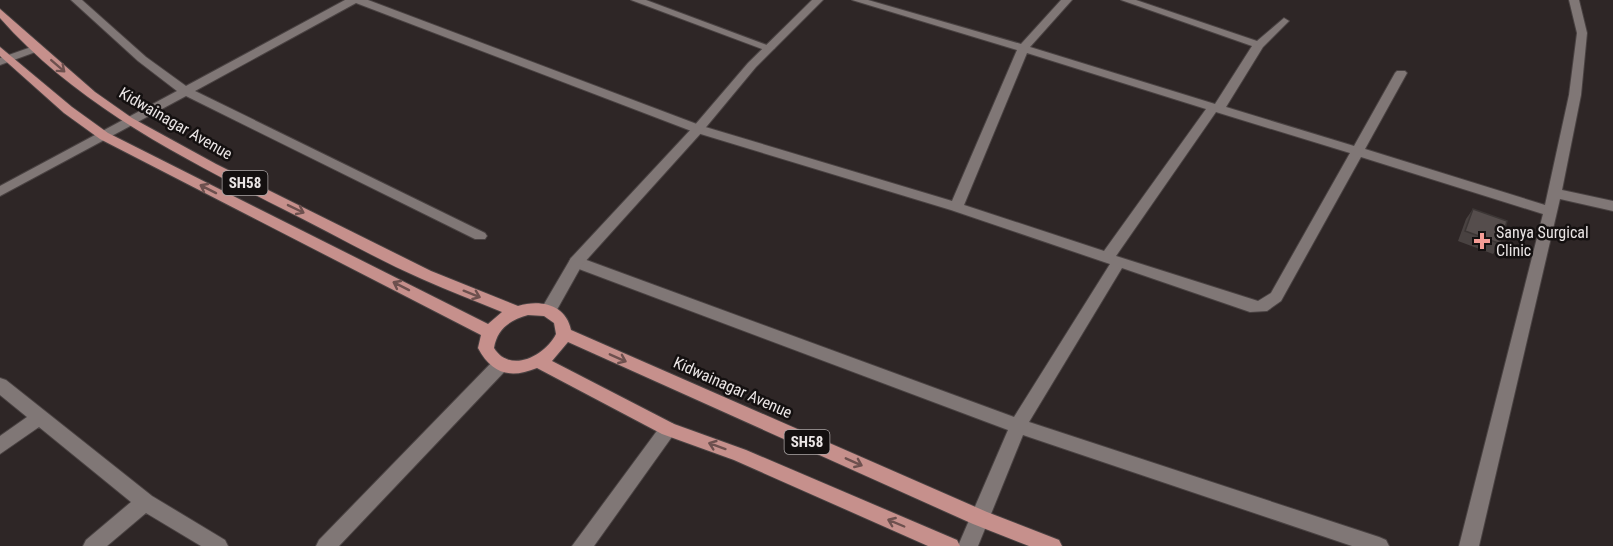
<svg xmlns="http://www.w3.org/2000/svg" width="1613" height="546" viewBox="0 0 1613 546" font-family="'Roboto Condensed',sans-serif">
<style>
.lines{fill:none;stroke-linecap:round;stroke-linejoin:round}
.minor-casing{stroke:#494242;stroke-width:2}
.tertiary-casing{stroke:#494242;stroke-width:2}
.primary-casing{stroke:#494242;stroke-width:2}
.minor{fill:#807776;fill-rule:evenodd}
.tertiary{fill:#807776;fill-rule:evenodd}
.primary{fill:#c6908c;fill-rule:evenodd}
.wall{fill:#494241}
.building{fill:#554d4c;stroke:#3c3635;stroke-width:1.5}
.oneway{stroke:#6d504e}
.poi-dot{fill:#f59c95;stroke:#141010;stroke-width:2}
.labels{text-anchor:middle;stroke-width:5;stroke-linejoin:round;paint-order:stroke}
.shield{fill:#141010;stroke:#aaa5a5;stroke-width:1.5}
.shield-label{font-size:15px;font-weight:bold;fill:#eae5e5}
.street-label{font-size:16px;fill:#eae5e5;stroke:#141010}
.poi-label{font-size:16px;fill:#eae5e5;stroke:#141010;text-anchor:start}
</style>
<rect width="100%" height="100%" fill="#2e2626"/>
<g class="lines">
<defs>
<path id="minor" d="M 71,0 L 82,0 L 146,57 L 186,86 L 345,0 L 368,0 L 702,126 L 952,201 L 1017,50 L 852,0 L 868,0 L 1021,44 L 1061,0 L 1072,0 L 1030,47 L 1215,104 L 1252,46 L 1121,0 L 1136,0 L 1257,41 L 1284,18 L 1289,21 L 1263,47 L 1226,107 L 1354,146 L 1395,73 L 1397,71 L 1405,71 L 1407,73 L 1365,149 L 1545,205 L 1569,95 L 1577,33 L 1569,0 L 1579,0 L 1587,33 L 1581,95 L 1562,190 L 1613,201 L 1613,211 L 1560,199 L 1479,546 L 1459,546 L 1543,214 L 1361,157 L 1281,301 L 1267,311 L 1250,312 L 1122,268 L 1029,422 L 1379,537 L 1386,540 L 1389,546 L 1352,546 L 1023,435 L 978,546 L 958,546 L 1008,430 L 571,266 L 569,262 L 571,258 L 581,258 L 1014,417 L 1110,264 L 951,210 L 694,132 L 356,3 L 195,91 L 485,233 L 487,236 L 485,239 L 475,239 L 186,96 L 0,196 L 0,186 L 177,91 L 138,61 ZM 1027,53 L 1206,109 L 1104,251 L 964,205 ZM 1216,112 L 1350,153 L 1271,293 L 1258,301 L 1116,256 Z
M 631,0 L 646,0 L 775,48 L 769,51 L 765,50 Z
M 37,45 L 43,48 L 41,50 L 0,65 L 0,58 Z
M 0,378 L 6,380 L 152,496 L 225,540 L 228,546 L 201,546 L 146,513 L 107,546 L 83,546 L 86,540 L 131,502 L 39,427 L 0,454 L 0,436 L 27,417 L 0,395 Z
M 668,422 L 674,424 L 677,429 L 674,434 L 594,546 L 572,546 L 662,424 Z"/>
<path id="tertiary" d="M 812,0 L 823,0 L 756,67 L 702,132 L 582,265 L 554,315 L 542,315 L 540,311 L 571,258 L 694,126 L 748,63 Z
M 501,358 L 507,359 L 509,364 L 507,369 L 339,546 L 316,546 L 319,540 L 495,359 Z"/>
<path id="primary" d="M 0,9 L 95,92 L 132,118 L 216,164 L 431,271 L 518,306 C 541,299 566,305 571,330 L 987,512 L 1059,540 L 1062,546 L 1029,546 L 973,524 L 568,342 L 552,361 L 674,424 L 746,450 L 957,540 L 960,546 L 928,546 L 734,460 L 662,434 L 537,368 C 510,379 492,374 478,348 L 481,335 L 100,139 L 64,113 L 0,56 L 0,47 L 72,107 L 108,133 L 488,324 L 502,312 C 476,301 449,291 422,279 C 374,258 328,231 281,208 C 179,156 77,105 0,18 ZM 528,315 L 544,316 L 554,323 L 556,334 C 545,356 510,374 494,348 C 497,329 510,320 528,315 Z"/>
</defs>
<use href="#minor" class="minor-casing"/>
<use href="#tertiary" class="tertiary-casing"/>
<use href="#primary" class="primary-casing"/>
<use href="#minor" class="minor"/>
<use href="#tertiary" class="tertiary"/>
<use href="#primary" class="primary"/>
</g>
<path class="wall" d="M 1473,209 L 1501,244 L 1493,254 L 1458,241 L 1466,219 Z"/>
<path class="building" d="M 1473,209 L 1507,221 L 1501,244 L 1465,231 Z"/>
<defs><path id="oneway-shaft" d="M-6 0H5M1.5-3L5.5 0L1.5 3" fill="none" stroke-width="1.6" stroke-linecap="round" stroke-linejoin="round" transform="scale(1.5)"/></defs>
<g class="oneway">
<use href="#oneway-shaft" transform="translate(58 66) rotate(41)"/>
<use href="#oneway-shaft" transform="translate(208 189) rotate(-153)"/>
<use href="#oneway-shaft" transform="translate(296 209) rotate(26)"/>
<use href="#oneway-shaft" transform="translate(401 286) rotate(-153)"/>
<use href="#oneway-shaft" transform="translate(472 294) rotate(22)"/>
<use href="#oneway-shaft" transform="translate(618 358) rotate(24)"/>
<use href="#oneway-shaft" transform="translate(717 446) rotate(-160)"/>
<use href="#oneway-shaft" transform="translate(854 462) rotate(24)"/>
<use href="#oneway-shaft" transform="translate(896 523) rotate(-157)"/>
</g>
<path class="poi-dot" d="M1479 232h6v6h6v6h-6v6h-6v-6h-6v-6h6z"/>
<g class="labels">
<g class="shield">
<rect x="222.5" y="171" width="45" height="24" rx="4.5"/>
<rect x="784.5" y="430" width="45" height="24" rx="4.5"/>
</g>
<g class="shield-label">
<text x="245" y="188">SH58</text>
<text x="807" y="447">SH58</text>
</g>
<g class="street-label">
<text transform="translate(176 123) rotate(30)" y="6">Kidwainagar Avenue</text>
<text transform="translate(733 387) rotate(24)" y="6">Kidwainagar Avenue</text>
</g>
<g class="poi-label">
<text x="1496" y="238">Sanya Surgical<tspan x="1496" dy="18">Clinic</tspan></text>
</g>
</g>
</svg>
